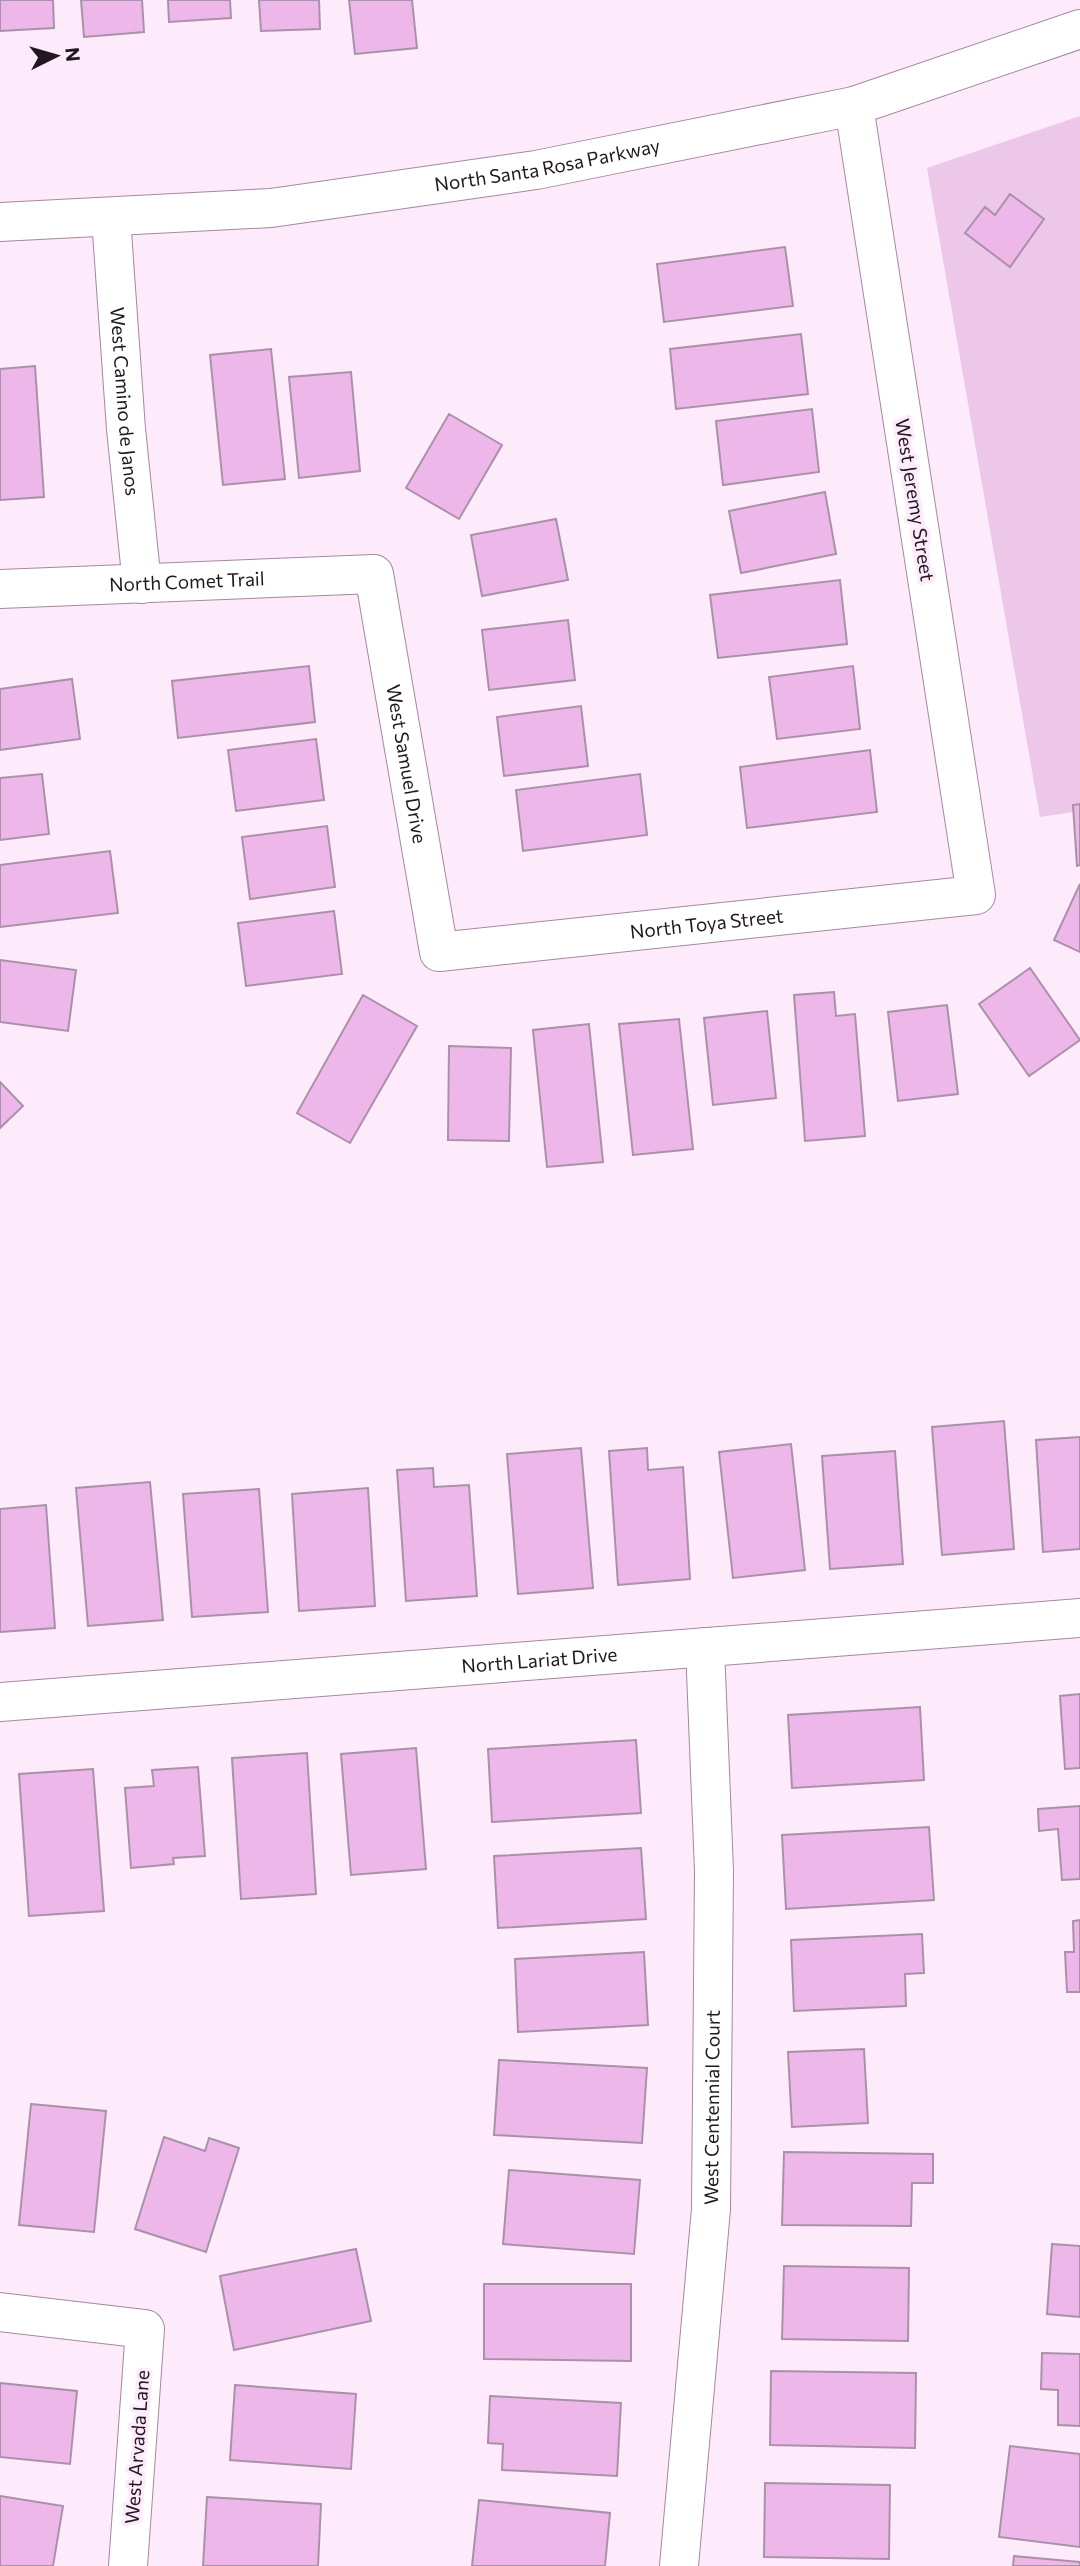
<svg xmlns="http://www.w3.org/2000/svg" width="1080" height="2566" viewBox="0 0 1080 2566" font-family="Commissioner,sans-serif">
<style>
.green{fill:#ecc7e9}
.building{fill:#edb8e9;stroke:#ab90a9;stroke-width:2}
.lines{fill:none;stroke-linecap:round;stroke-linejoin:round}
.street-casing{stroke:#a388a1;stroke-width:40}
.street{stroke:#fff;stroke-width:38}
.labels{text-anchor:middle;stroke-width:7;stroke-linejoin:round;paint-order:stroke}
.street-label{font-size:19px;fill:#211720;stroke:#fdebfb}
</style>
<rect width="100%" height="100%" fill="#fdebfb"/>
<path class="green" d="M 1080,116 L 1080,811 L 1040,817 L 927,168 Z"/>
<path class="building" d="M 0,0 L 53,0 L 54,28 L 0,31 Z
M 81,0 L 142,0 L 144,32 L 84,37 Z
M 168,0 L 230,0 L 231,18 L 169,22 Z
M 259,0 L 319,0 L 320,29 L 261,31 Z
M 349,0 L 412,0 L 417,48 L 355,54 Z
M 1010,194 L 1044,219 L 1010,267 L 965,233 L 985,207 L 995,215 Z
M 785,247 L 793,306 L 664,322 L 657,264 Z
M 801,334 L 808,394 L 676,409 L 670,349 Z
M 271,349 L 285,479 L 223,485 L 210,355 Z
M 35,366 L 44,497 L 0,500 L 0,369 Z
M 351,372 L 360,471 L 299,478 L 289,377 Z
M 812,409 L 819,472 L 723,485 L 716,421 Z
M 449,414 L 502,445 L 459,519 L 406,488 Z
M 825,492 L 836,554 L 741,573 L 729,511 Z
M 556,519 L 568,580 L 482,596 L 471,535 Z
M 840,580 L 847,644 L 718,658 L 710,595 Z
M 568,620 L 575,680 L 489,690 L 482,630 Z
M 309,666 L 315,722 L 178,738 L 172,681 Z
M 853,666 L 860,729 L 777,739 L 769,677 Z
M 72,679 L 80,739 L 0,750 L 0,689 Z
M 581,706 L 588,766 L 504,776 L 497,717 Z
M 316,739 L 324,800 L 236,811 L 228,750 Z
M 870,750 L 877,812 L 747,828 L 740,767 Z
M 42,774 L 49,834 L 0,840 L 0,778 Z
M 640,774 L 647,835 L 523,851 L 516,790 Z
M 1080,804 L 1080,865 L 1077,866 L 1073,805 Z
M 327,826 L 335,887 L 250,899 L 242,837 Z
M 110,851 L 118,913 L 0,927 L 0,865 Z
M 1080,884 L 1080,952 L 1054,940 Z
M 334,911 L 342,974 L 246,986 L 238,923 Z
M 0,960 L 76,970 L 68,1031 L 0,1022 Z
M 1030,968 L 1080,1040 L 1029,1076 L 979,1004 Z
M 834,992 L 836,1016 L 855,1014 L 865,1136 L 805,1141 L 794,995 Z
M 363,995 L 417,1026 L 350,1143 L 297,1113 Z
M 947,1005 L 958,1094 L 898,1101 L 888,1012 Z
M 767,1011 L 776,1098 L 713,1105 L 704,1018 Z
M 679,1019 L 693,1149 L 633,1155 L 619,1024 Z
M 589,1024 L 603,1162 L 547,1167 L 533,1030 Z
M 449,1046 L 511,1048 L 509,1141 L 448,1140 Z
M 0,1082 L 23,1106 L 0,1128 Z
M 1004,1421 L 1014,1549 L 942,1555 L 932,1427 Z
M 1080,1437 L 1080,1549 L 1043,1552 L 1036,1440 Z
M 791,1444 L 805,1570 L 733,1578 L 719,1452 Z
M 581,1448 L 593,1588 L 518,1594 L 507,1454 Z
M 647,1448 L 648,1470 L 683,1467 L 690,1579 L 618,1585 L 609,1451 Z
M 895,1451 L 903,1564 L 830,1569 L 822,1456 Z
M 433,1468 L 434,1487 L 469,1485 L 477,1596 L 406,1601 L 397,1470 Z
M 150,1482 L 163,1620 L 88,1626 L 76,1488 Z
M 368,1488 L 375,1606 L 299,1611 L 292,1494 Z
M 259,1489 L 268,1612 L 192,1617 L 183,1494 Z
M 46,1505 L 55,1628 L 0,1632 L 0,1509 Z
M 1080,1694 L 1080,1768 L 1065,1769 L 1060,1696 Z
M 920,1707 L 924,1780 L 792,1788 L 788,1715 Z
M 636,1740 L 641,1813 L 492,1822 L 488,1749 Z
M 416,1748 L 426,1869 L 351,1875 L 341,1754 Z
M 307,1753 L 316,1894 L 241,1899 L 232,1758 Z
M 198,1767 L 205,1856 L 173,1858 L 174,1864 L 131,1868 L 125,1788 L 154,1786 L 152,1770 Z
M 93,1769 L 104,1911 L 29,1916 L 19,1774 Z
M 1080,1806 L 1080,1879 L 1062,1880 L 1058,1829 L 1039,1831 L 1038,1809 Z
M 929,1827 L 934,1900 L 786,1909 L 782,1835 Z
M 641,1848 L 646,1919 L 498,1928 L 494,1856 Z
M 1080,1920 L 1080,1992 L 1067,1992 L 1065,1952 L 1074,1952 L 1073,1921 Z
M 922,1934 L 924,1973 L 905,1974 L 906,2006 L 794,2011 L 791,1940 Z
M 644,1952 L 648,2025 L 518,2032 L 515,1959 Z
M 864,2049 L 868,2123 L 792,2127 L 788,2052 Z
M 499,2060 L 647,2068 L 642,2143 L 494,2135 Z
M 31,2104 L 106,2111 L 94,2232 L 19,2225 Z
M 164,2137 L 205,2151 L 209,2138 L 239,2148 L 206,2252 L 135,2229 Z
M 784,2152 L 933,2154 L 933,2183 L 912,2183 L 911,2226 L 782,2225 Z
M 509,2170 L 640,2180 L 634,2254 L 503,2244 Z
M 1052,2244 L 1080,2246 L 1080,2317 L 1047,2314 Z
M 356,2249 L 371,2321 L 234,2350 L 220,2276 Z
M 784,2266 L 909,2268 L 908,2341 L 782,2339 Z
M 484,2284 L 631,2284 L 631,2361 L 484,2359 Z
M 1042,2353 L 1080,2354 L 1080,2426 L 1058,2425 L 1058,2390 L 1041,2389 Z
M 771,2371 L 916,2373 L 915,2448 L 770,2445 Z
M 0,2383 L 77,2391 L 70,2464 L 0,2457 Z
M 235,2385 L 356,2394 L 351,2469 L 230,2460 Z
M 490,2396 L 621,2403 L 617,2476 L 502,2470 L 503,2444 L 488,2443 Z
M 1010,2446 L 1080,2454 L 1080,2547 L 999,2537 Z
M 765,2483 L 890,2485 L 889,2559 L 764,2557 Z
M 0,2496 L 63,2506 L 53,2566 L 0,2566 Z
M 207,2497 L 321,2504 L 318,2566 L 203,2566 Z
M 479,2500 L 610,2513 L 605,2566 L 472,2566 Z
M 1014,2556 L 1080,2562 L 1080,2566 L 1013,2566 Z"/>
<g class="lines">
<defs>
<g id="street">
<path id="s1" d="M 111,218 L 126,429 L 142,584"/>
<path id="s2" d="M 0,222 L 271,208 L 536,170 L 854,106 L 1080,29"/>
<path id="s3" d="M 0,589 L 374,574 L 439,952 L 976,895 L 854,106"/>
<path id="s4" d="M 0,1702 L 1080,1618"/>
<path d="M 0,2312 L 145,2329 L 128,2566"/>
<path id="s5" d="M 679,2566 L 711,2209 L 714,1871 L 705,1647"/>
</g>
</defs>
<use href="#street" class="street-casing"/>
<use href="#street" class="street"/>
</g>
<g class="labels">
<g class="street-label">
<text dy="7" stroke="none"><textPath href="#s2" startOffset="551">North Santa Rosa Parkway</textPath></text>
<text dy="7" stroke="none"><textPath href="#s1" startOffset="184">West Camino de Janos</textPath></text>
<text transform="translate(915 500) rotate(81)" y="7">West Jeremy Street</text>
<text dy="7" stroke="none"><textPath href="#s3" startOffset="187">North Comet Trail</textPath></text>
<text dy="7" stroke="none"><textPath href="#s3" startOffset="567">West Samuel Drive</textPath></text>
<text dy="7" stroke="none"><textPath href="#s3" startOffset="1027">North Toya Street</textPath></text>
<text dy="7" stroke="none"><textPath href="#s4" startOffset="541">North Lariat Drive</textPath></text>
<text dy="7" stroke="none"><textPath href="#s5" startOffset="460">West Centennial Court</textPath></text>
<text transform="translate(137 2447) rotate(-86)" y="7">West Arvada Lane</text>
</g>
</g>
<g transform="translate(56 56) rotate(85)" stroke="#fdebfb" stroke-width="5" paint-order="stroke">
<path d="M0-5L12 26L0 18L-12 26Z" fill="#211720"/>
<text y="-10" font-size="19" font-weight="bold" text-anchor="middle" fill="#211720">N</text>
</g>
</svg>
